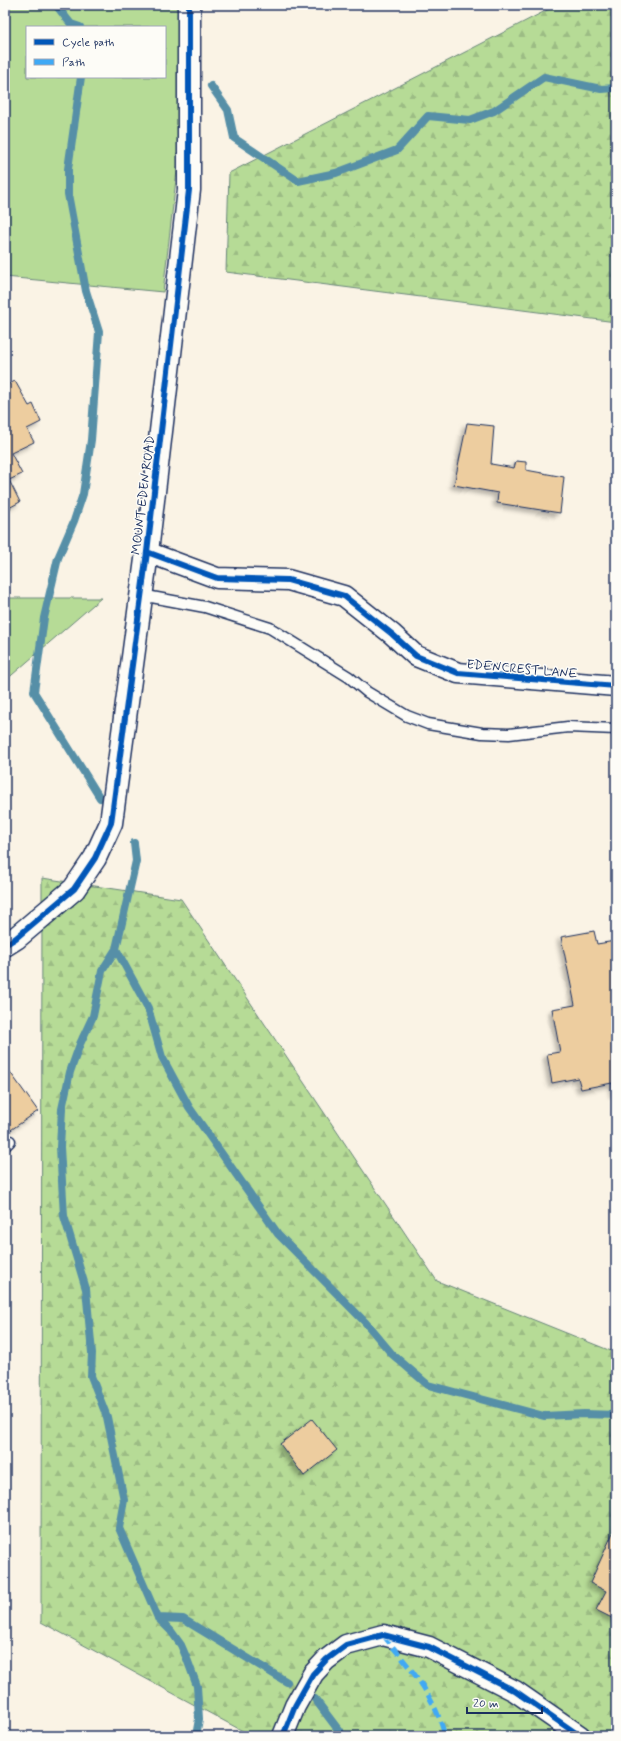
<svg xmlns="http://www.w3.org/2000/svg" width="621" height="1741" viewBox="0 0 621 1741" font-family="Mynerve,sans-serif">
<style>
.grass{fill:#b6db96;stroke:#68857a;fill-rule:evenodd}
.forest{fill:url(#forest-firs);stroke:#68857a}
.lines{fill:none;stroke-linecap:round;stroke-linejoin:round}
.stream{stroke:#568fa7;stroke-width:8}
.building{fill:#edcd9f;stroke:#1b2f5e;filter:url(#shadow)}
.service-casing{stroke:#1b2f5e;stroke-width:13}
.minor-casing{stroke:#1b2f5e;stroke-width:23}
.tertiary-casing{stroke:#1b2f5e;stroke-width:25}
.service{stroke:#fdfcf7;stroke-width:10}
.minor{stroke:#fdfcf7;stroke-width:20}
.tertiary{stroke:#fdfcf7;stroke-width:22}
.quiet{stroke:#3fa9f5;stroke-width:5;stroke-dasharray:10 5;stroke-linecap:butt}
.cycleway-casing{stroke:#fdfcf7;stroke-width:8}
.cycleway{stroke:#0057b8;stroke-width:6}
.labels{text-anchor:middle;stroke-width:3;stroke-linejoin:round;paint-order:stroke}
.street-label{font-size:13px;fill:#1b2f5e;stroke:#fdfcf7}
</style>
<defs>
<pattern id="forest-firs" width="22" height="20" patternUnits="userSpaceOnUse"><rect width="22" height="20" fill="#b6db96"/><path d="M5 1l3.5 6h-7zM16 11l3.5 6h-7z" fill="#9cbc84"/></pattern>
<filter id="shadow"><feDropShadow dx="-3.5" dy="3.5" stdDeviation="2" flood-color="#0004"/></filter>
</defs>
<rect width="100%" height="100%" fill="#faf3e5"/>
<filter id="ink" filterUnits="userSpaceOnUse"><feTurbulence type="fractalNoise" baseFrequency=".025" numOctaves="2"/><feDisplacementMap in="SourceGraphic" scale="8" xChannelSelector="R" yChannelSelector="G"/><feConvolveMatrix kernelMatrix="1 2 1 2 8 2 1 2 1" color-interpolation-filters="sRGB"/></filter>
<g filter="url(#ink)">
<path class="grass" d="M 5,5 L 196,5 L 163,292 L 5,277 ZM 27,27 L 165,27 L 165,77 L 27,77 Z
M 5,598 L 101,598 L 5,681 Z"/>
<path class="forest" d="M 557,5 L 616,5 L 616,322 L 226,272 L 229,173 Z
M 42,878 L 181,899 L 437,1281 L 616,1353 L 616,1736 L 252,1736 L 41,1622 Z"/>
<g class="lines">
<path class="stream" d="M 56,5 L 71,24 L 80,27
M 81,77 L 68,169 L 68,194 L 86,291 L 99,332 L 91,440 L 83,494 L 74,521 L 58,558 L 44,618 L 34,692 L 100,798
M 211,86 L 228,110 L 234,138 L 298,181 L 336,173 L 397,150 L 428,116 L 470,120 L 494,111 L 544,77 L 601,89 L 616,88
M 134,843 L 136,861 L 116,949 L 102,971 L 93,1016 L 80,1044 L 70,1072 L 62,1109 L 60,1147 L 64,1216 L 86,1289 L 92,1353 L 91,1376 L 107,1417 L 124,1500 L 119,1528 L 158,1618 L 171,1631 L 181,1645 L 187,1659 L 197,1686 L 199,1719 L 196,1736
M 116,949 L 148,1008 L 162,1057 L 189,1107 L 278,1234 L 365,1322 L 392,1354 L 428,1385 L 544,1416 L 584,1414 L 616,1415
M 158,1618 L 183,1619 L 287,1682
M 315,1699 L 343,1736"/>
</g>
<path class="building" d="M 15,381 L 29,406 L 33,404 L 41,422 L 27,429 L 34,442 L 11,453 L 22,474 L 9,480 L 20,502 L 5,510 L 5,386 Z
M 467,423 L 494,426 L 491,464 L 514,468 L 516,461 L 526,462 L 526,470 L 564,477 L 560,513 L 497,503 L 498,493 L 454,485 Z
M 594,931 L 597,944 L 615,941 L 616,944 L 616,980 L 615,980 L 616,1094 L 614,1094 L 612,1083 L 581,1089 L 578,1078 L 552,1083 L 547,1054 L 560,1052 L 552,1009 L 575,1005 L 561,937 Z
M 5,1065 L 38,1111 L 5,1134 Z
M 312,1419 L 337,1450 L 304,1476 L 280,1444 Z
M 616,1526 L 616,1620 L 596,1610 L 606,1591 L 590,1583 Z"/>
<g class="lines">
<defs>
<path id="service" d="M 141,595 L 205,607 L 270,628 L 349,677 L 367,692 L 407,716 L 428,724 L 482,733 L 509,734 L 568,727 L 616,729
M 5,1146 L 10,1141"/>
<path id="minor" d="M 147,552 L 217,578 L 288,580 L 344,596 L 392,634 L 416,656 L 458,673 L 616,686
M 283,1736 L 295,1706 L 313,1674 L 326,1660 L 346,1645 L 383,1635 L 429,1647 L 515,1691 L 580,1736"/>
<path id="tertiary" d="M 5,945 L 16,938 L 74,889 L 95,858 L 111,823 L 147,552 L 189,190 L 189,5"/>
</defs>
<use href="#service" class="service-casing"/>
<use href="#minor" class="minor-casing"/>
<use href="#tertiary" class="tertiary-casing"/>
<use href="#service" class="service"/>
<use href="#minor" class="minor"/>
<use href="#tertiary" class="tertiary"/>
<path class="quiet" d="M 383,1635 C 410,1668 434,1694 445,1736"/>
<defs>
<path id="cycleway" d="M 147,552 L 217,578 L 288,580 L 344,596 L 392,634 L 416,656 L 458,673 L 616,686
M 5,945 L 16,938 L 74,889 L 95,858 L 111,823 L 147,552 L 189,190 L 189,5
M 283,1736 L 295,1706 L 313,1674 L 326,1660 L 346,1645 L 383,1635 L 429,1647 L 515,1691 L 580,1736"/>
</defs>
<use href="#cycleway" class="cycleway-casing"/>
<use href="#cycleway" class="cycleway"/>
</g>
</g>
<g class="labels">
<g class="street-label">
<text transform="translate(142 495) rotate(-83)" y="5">MOUNT EDEN ROAD</text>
<text transform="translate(522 668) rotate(5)" y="5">EDENCREST LANE</text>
</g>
</g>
<rect width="621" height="1741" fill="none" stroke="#fdfcf7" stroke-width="20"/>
<rect x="10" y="10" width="601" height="1721" fill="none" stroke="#1b2f5e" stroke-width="1.5" filter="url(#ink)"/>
<rect x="26" y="26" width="140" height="52" fill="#fdfcf7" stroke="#a3aaba"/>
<rect x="34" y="39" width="20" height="6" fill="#0057b8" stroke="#a3aaba"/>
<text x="62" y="46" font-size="12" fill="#1b2f5e">Cycle path</text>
<rect x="34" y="59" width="20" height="6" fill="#3fa9f5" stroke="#a3aaba"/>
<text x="62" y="66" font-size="12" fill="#1b2f5e">Path</text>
<path d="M467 1707v6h75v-6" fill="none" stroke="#1b2f5e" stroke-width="2"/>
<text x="473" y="1707" font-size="12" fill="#1b2f5e" stroke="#fdfcf7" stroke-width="3" paint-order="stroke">20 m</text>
</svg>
